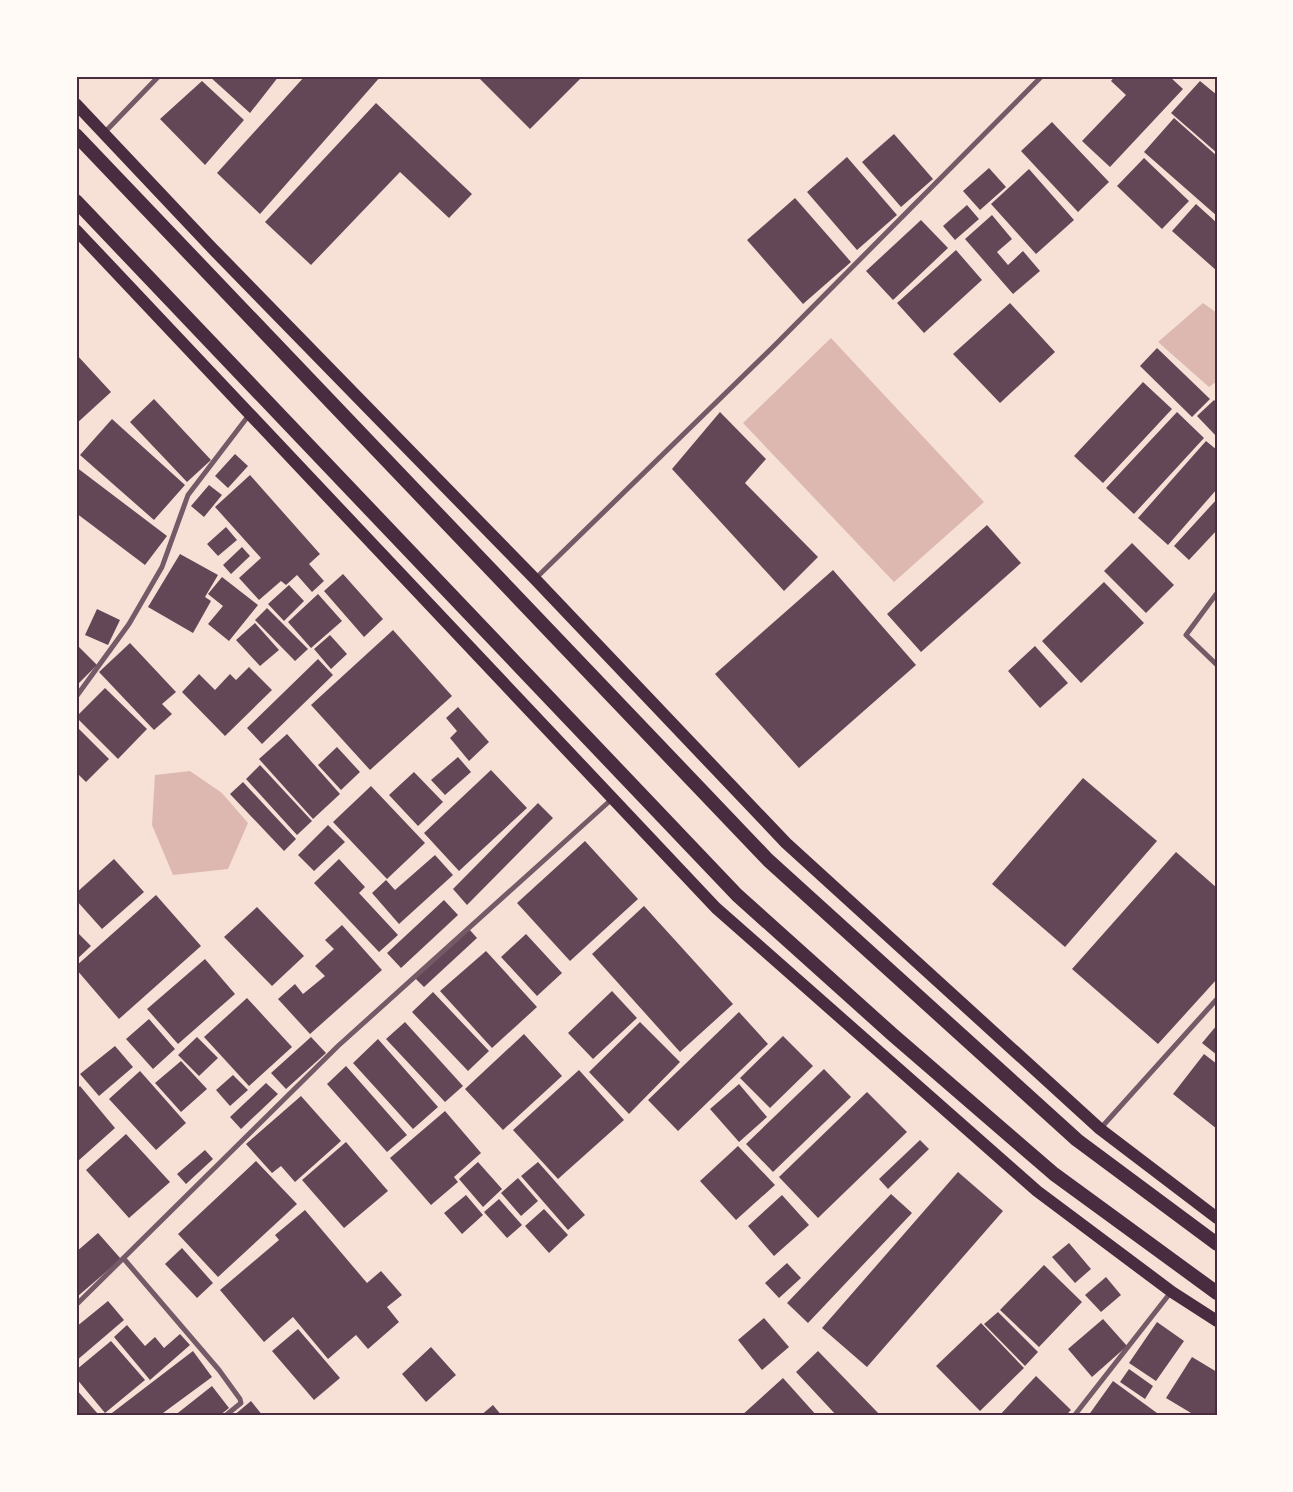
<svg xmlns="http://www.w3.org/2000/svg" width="1293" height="1492" viewBox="0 0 1293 1492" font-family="Helvetica,sans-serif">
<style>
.water{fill:#dcb8b0}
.building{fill:#644757}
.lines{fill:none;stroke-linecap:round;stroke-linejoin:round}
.minor{stroke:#755966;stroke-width:5}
.primary{stroke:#4a2c40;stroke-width:12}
.trunk{stroke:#4a2c40;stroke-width:14}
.neatline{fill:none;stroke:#4a2c40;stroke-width:2}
</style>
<rect width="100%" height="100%" fill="#f7e1d7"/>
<path class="water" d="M 1203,303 L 1217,313 L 1217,381 L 1209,387 L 1158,342 Z
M 831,338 L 984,502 L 894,582 L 743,423 Z
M 190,771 L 222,793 L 248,823 L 228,869 L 173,875 L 152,825 L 155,775 Z"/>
<path class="building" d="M 209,76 L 279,76 L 250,113 Z
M 305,76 L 381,76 L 260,214 L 217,173 Z
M 477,76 L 583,76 L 530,129 Z
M 1115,76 L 1169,76 L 1183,89 L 1110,167 L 1082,141 L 1126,95 L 1111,81 Z
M 202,81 L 244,120 L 205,165 L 160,119 Z
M 1200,81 L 1217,95 L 1217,153 L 1171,113 Z
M 376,103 L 472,194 L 449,218 L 400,172 L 311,265 L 265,222 Z
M 1174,118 L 1217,156 L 1217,216 L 1144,152 Z
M 1052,122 L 1109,182 L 1078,212 L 1021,151 Z
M 894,134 L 933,179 L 901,207 L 862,162 Z
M 847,157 L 897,215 L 857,250 L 807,192 Z
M 1144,158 L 1189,201 L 1162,229 L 1117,186 Z
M 989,168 L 1006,187 L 980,210 L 963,191 Z
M 1029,169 L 1074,220 L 1036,254 L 991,204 Z
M 795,198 L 851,262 L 803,304 L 747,240 Z
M 1196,204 L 1217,223 L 1217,271 L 1172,231 Z
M 967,205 L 979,219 L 955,240 L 943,226 Z
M 992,215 L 1012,239 L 997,252 L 1008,265 L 1023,251 L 1040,271 L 1013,294 L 965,239 Z
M 921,220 L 948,248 L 893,300 L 866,271 Z
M 956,250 L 982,280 L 924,333 L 897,303 Z
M 1010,303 L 1055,352 L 1000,403 L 953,354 Z
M 1157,348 L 1210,399 L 1192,417 L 1140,366 Z
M 76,354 L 111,392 L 76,424 Z
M 1143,382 L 1172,409 L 1103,483 L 1074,456 Z
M 154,399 L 211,460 L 187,482 L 130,422 Z
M 1214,400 L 1217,403 L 1217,437 L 1197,416 Z
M 720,412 L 766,459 L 745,483 L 818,557 L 784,591 L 672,469 Z
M 1177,412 L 1204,438 L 1134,514 L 1106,488 Z
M 112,419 L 185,485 L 154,520 L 80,455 Z
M 1206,441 L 1217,450 L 1217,489 L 1168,545 L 1138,518 Z
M 235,454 L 248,466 L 228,488 L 215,476 Z
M 76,467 L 167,536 L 145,565 L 76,513 Z
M 250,475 L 320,554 L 309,564 L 324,581 L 312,592 L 297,575 L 286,585 L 281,581 L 259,600 L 239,578 L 261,558 L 215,507 Z
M 209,485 L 222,495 L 204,517 L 191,506 Z
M 1217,499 L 1217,530 L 1189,560 L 1174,546 Z
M 987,525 L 1021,563 L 921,652 L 887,614 Z
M 226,527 L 237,540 L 218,556 L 207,544 Z
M 1132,543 L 1174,585 L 1146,613 L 1104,571 Z
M 242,547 L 250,556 L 231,574 L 223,565 Z
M 180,554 L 218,575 L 205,597 L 211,601 L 193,633 L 148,607 Z
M 833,570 L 916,665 L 799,768 L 715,674 Z
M 343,574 L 383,619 L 364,637 L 324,591 Z
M 222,577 L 258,605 L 229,641 L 208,624 L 223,606 L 208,594 Z
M 1104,582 L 1144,623 L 1081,683 L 1042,641 Z
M 289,585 L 304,601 L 284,621 L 268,604 Z
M 318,594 L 342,621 L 311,648 L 288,622 Z
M 267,608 L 308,649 L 295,661 L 255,620 Z
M 97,609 L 120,620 L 108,645 L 85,635 Z
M 255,623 L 279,650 L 260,666 L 236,640 Z
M 393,630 L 452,696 L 370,770 L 311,705 Z
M 330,635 L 347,654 L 331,669 L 314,649 Z
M 130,643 L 176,692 L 162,704 L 172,714 L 154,730 L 99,672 Z
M 76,644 L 97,665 L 76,686 Z
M 1035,646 L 1068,683 L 1040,708 L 1008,671 Z
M 318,659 L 333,675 L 262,744 L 247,728 Z
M 249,667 L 272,690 L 225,736 L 182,692 L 199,674 L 215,690 L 230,674 L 236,680 Z
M 105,688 L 147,729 L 118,759 L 76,717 Z
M 458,707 L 489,742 L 469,761 L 450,738 L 457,731 L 446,718 Z
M 76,726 L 109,759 L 86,782 L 76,772 Z
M 287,734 L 340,794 L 313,819 L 259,759 Z
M 337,747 L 360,772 L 341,790 L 318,765 Z
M 458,757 L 471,772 L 445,795 L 431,780 Z
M 260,765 L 312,821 L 297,835 L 246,779 Z
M 491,770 L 527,808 L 459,871 L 424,833 Z
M 414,772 L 443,802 L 418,826 L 389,795 Z
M 1083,778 L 1157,841 L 1065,947 L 992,884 Z
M 243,782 L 296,839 L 284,851 L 230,794 Z
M 371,786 L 425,843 L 387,879 L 333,822 Z
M 538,803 L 553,818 L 467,905 L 453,889 Z
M 328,825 L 345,842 L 314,871 L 298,855 Z
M 585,841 L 638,899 L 570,961 L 517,903 Z
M 1176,852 L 1217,888 L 1217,979 L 1158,1044 L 1072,969 Z
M 435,855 L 453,875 L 399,924 L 372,893 L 386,880 L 395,890 Z
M 114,859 L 144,892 L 102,929 L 76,900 L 76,893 Z
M 339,859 L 365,887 L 359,893 L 398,935 L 379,952 L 314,883 Z
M 156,895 L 201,946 L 119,1019 L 76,969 L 76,966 Z
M 444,900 L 458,915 L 401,968 L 387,953 Z
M 644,906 L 733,1004 L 680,1052 L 592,954 Z
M 257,907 L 304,956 L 272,986 L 224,937 Z
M 342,925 L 382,970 L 310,1034 L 278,999 L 295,984 L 303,994 L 325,976 L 315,966 L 334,949 L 325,940 Z
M 469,929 L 477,938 L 424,987 L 415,978 Z
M 76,931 L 91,946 L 76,960 Z
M 526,934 L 562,973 L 537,996 L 501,957 Z
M 486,951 L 537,1007 L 492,1048 L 440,991 Z
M 205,959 L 235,994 L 178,1044 L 147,1009 Z
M 612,991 L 637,1018 L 593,1059 L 568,1033 Z
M 433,992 L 489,1051 L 468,1071 L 412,1012 Z
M 247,998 L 292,1047 L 249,1086 L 204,1037 Z
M 739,1012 L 768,1044 L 678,1131 L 648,1100 Z
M 149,1019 L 175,1049 L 153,1069 L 126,1039 Z
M 405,1022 L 463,1086 L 445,1102 L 386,1039 Z
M 640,1022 L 680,1062 L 629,1114 L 589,1072 Z
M 1217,1025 L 1217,1055 L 1202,1043 Z
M 524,1034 L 562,1076 L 503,1130 L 465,1089 Z
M 783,1036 L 813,1066 L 770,1108 L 740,1078 Z
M 197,1037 L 218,1058 L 199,1076 L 178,1055 Z
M 311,1037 L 326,1053 L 286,1089 L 271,1073 Z
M 378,1039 L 438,1107 L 413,1129 L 353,1063 Z
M 115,1046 L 133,1067 L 99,1096 L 80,1074 Z
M 1204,1054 L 1217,1064 L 1217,1129 L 1173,1094 Z
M 181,1061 L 207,1089 L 181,1112 L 155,1083 Z
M 346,1066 L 407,1135 L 387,1152 L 327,1084 Z
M 824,1069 L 851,1097 L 773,1172 L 746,1144 Z
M 579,1070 L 624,1120 L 558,1179 L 513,1130 Z
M 140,1071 L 186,1123 L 156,1150 L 109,1099 Z
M 233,1075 L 248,1090 L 230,1106 L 216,1090 Z
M 266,1083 L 278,1094 L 241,1129 L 230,1117 Z
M 739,1084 L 767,1117 L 739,1142 L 710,1109 Z
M 80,1086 L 115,1128 L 78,1161 L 76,1089 Z
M 867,1092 L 907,1132 L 818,1218 L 779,1177 Z
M 301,1096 L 341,1141 L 295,1182 L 281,1166 L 272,1173 L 246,1144 Z
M 445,1111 L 481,1153 L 454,1177 L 458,1182 L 431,1205 L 390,1158 Z
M 126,1134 L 170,1182 L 129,1218 L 86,1170 Z
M 920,1140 L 929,1149 L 888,1189 L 879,1179 Z
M 346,1142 L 388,1191 L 344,1228 L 302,1180 Z
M 738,1146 L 775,1185 L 736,1220 L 700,1181 Z
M 205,1150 L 213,1159 L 186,1184 L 177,1174 Z
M 256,1161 L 297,1204 L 218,1277 L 178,1234 Z
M 478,1162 L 502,1189 L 483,1207 L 459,1179 Z
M 538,1162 L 585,1215 L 568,1230 L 521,1176 Z
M 958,1172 L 1003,1211 L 867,1367 L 822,1328 Z
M 518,1178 L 538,1201 L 521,1216 L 501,1193 Z
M 891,1194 L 912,1213 L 808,1323 L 787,1303 Z
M 466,1195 L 483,1215 L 462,1234 L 444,1213 Z
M 782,1195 L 809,1225 L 774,1256 L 748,1226 Z
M 499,1199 L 522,1225 L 507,1238 L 484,1212 Z
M 544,1209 L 568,1235 L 549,1253 L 525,1226 Z
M 305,1210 L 367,1283 L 381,1271 L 402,1295 L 387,1307 L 399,1322 L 368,1349 L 356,1335 L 328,1359 L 293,1317 L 264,1342 L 220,1290 L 279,1240 L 275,1235 Z
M 98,1233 L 121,1259 L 78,1296 L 76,1294 L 76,1252 Z
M 1069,1243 L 1091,1269 L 1075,1283 L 1052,1257 Z
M 182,1248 L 213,1283 L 197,1298 L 165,1264 Z
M 787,1263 L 801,1278 L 779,1298 L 765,1283 Z
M 1044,1265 L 1082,1302 L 1039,1347 L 1000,1310 Z
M 1106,1277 L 1121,1295 L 1101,1312 L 1085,1295 Z
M 108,1301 L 124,1320 L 76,1361 L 76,1327 Z
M 998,1312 L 1038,1352 L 1025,1366 L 984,1324 Z
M 764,1318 L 789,1347 L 762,1370 L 738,1340 Z
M 1103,1319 L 1127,1346 L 1092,1377 L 1068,1349 Z
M 1157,1322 L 1184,1341 L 1156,1381 L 1129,1363 Z
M 981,1323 L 1024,1368 L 980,1411 L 936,1366 Z
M 127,1325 L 145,1346 L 155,1337 L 164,1348 L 180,1334 L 190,1345 L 150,1380 L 114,1337 Z
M 298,1329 L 340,1378 L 314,1400 L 272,1351 Z
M 111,1341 L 145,1380 L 105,1413 L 76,1378 L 76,1370 Z
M 431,1347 L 456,1375 L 426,1402 L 402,1374 Z
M 193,1351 L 212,1377 L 159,1416 L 108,1416 Z
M 818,1351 L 881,1416 L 837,1416 L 796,1372 Z
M 1192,1357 L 1217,1372 L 1217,1416 L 1196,1416 L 1166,1398 Z
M 1129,1369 L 1153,1386 L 1145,1399 L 1120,1382 Z
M 1036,1376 L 1071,1410 L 1065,1416 L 999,1416 Z
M 783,1378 L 817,1416 L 741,1416 Z
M 1113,1381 L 1157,1413 L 1155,1416 L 1088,1416 Z
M 212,1386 L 229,1408 L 219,1416 L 174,1416 Z
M 76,1389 L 98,1414 L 96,1416 L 76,1416 Z
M 251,1401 L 263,1416 L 233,1416 Z
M 493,1405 L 502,1416 L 480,1416 Z"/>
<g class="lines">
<path class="minor" d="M 104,133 L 159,76
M 535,579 L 774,346 L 1042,76
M 1217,593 L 1186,635 L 1217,665
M 76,697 L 129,624 L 162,567 L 188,495 L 249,415
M 1100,1129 L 1217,999
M 124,1259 L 219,1370 L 240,1399 L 241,1403 L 225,1416
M 76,1305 L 338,1046 L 612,799
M 1074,1416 L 1171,1292"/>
<path class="primary" d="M 76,104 L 211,247 L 535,579 L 786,843 L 1100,1129 L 1217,1218
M 76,230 L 716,908 L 1037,1191 L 1172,1292 L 1217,1321"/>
<path class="trunk" d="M 76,135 L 768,860 L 1077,1140 L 1217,1244
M 76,201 L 737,895 L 893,1035 L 1054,1174 L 1217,1293"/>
</g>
<rect width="1293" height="1492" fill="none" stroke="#fffaf5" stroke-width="155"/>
<rect x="78" y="78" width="1138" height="1336" class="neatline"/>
</svg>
